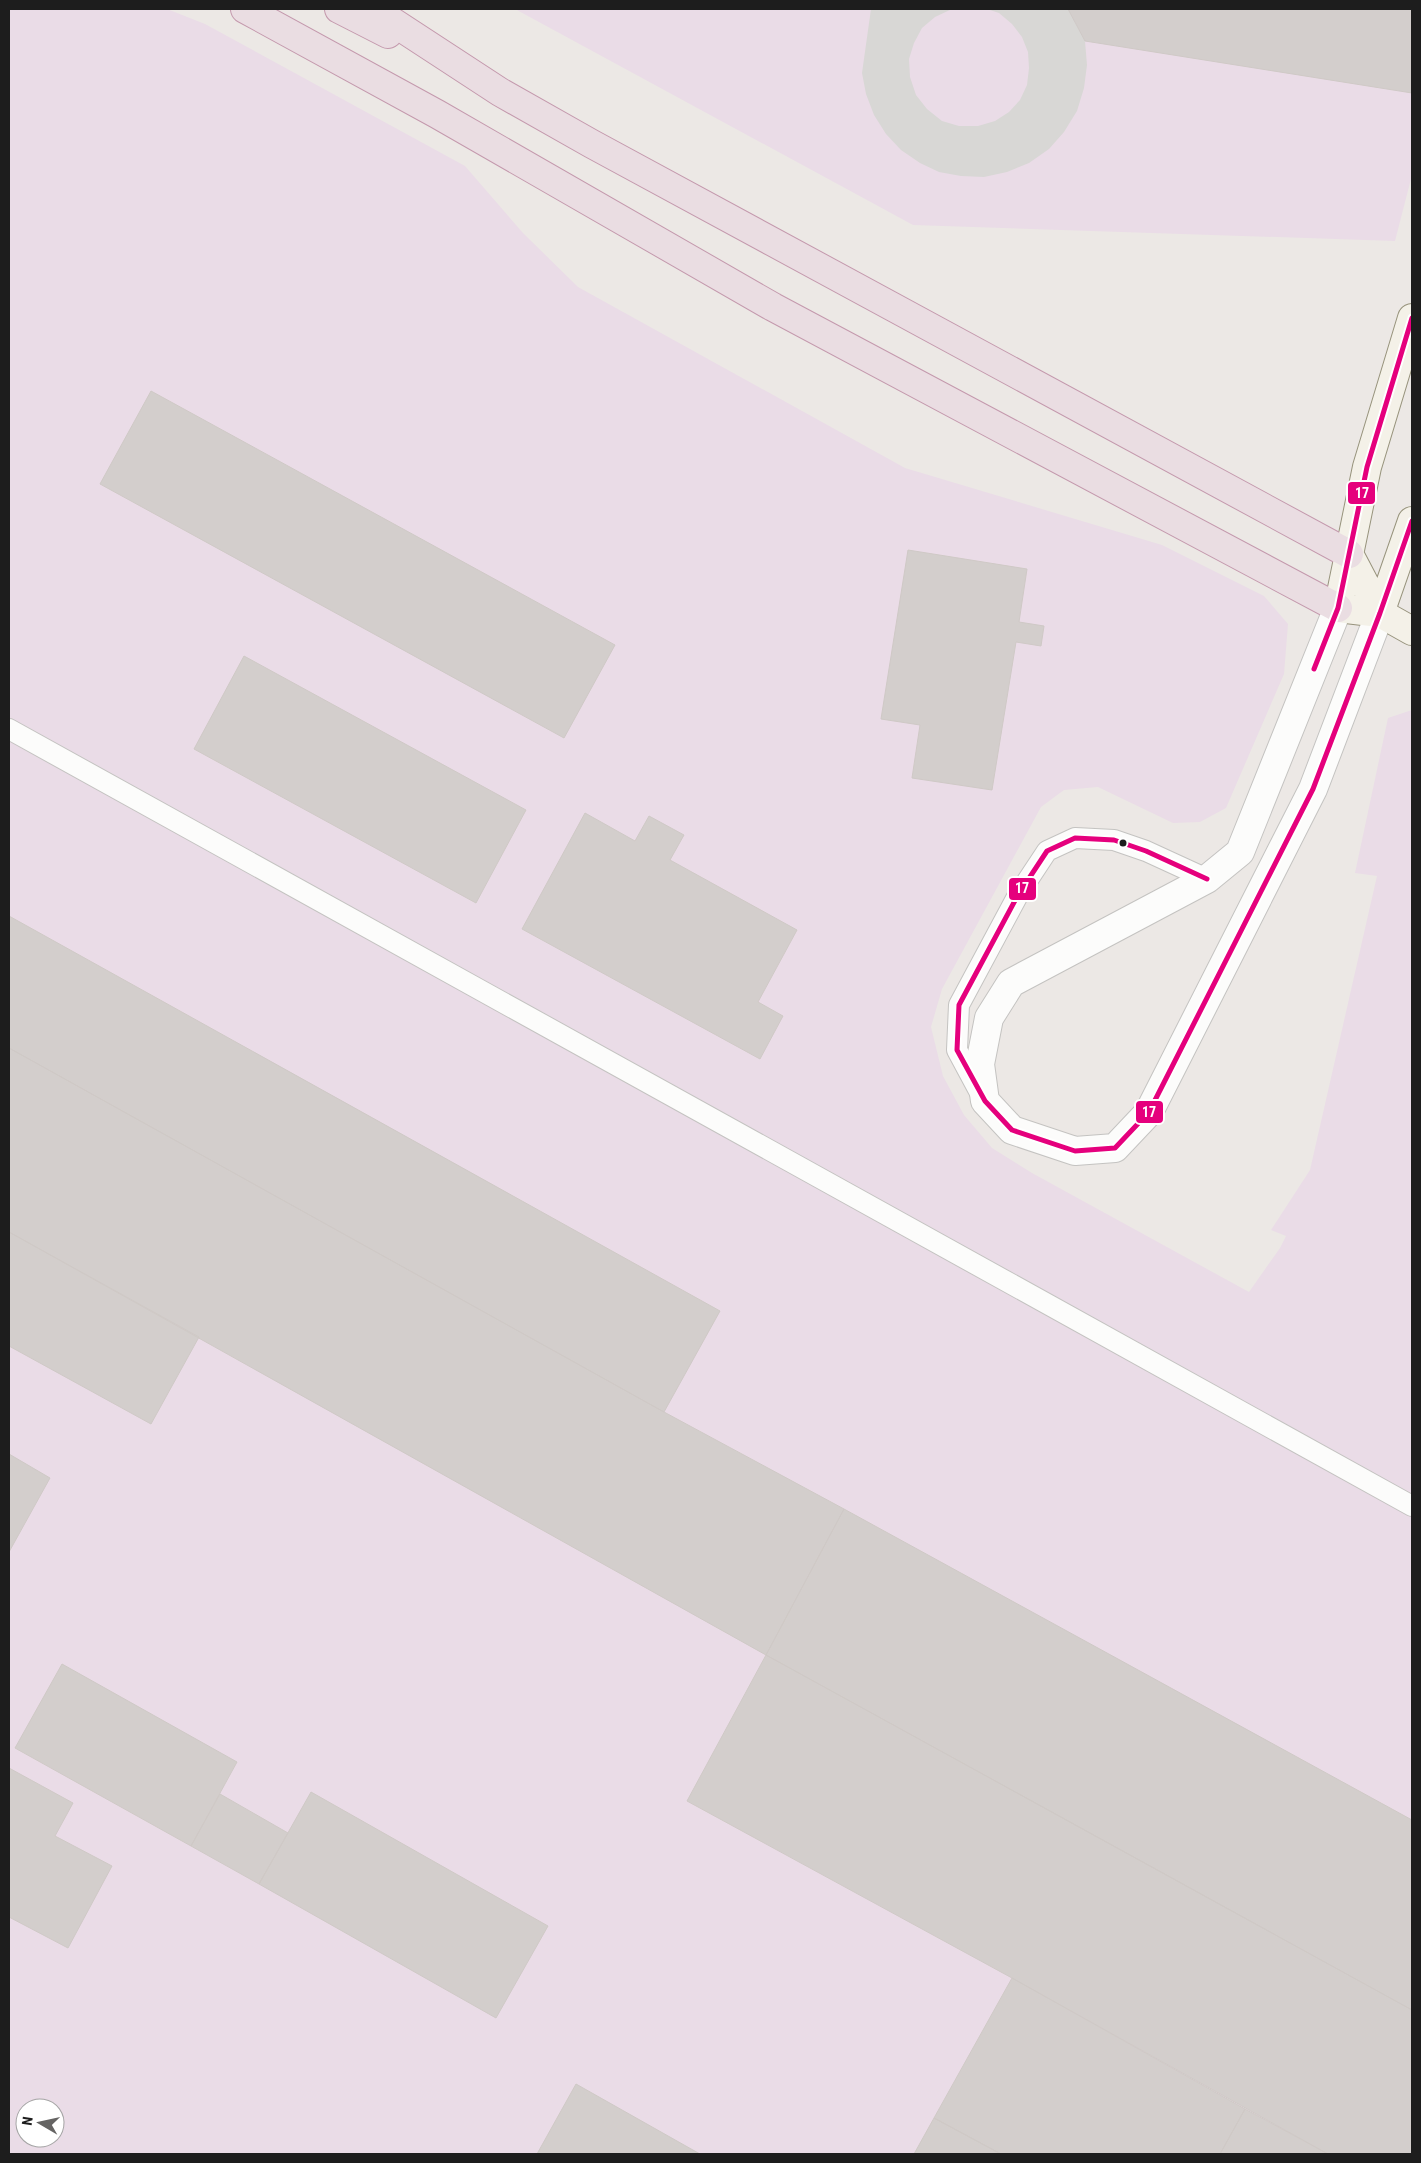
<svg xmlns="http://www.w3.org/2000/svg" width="1421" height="2163" viewBox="0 0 1421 2163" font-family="'Roboto Condensed',sans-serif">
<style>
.industrial{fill:#eadce7;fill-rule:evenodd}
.pier{fill:#d8d7d5}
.building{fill:#d3cecc;stroke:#cfc9c6}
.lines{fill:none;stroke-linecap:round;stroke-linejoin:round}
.lane-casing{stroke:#c4c3c1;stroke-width:22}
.street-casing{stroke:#c4c3c1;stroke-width:30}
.secondary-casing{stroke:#97937c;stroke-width:30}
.highway-casing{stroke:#c499ad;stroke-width:30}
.lane{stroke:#fcfcfb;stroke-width:20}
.street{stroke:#fcfcfb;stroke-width:28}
.secondary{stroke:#f4f1e8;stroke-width:28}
.highway{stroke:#eadde2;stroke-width:28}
.bus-1-casing{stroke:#fff;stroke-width:9}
.bus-1{stroke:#e5007d;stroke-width:5}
.bus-dot{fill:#1d1d1d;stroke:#fff;stroke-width:2}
.line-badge{stroke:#fff;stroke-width:2}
.badge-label{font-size:14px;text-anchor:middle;font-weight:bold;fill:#fff}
</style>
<rect width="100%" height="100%" fill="#ece8e5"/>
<path class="industrial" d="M 9,9 L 167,9 L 205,24 L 465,166 L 523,233 L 578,287 L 905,468 L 1162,545 L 1264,596 L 1288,624 L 1284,674 L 1226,808 L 1200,822 L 1173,823 L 1098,787 L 1064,790 L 1041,807 L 942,989 L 931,1027 L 943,1076 L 964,1115 L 992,1148 L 1032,1173 L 1249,1292 L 1280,1248 L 1286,1236 L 1271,1230 L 1310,1170 L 1377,876 L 1355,873 L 1388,718 L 1412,710 L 1412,2154 L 9,2154 ZM 25,2108 L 55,2108 L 55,2138 L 25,2138 Z
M 515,9 L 1412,9 L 1412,175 L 1395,241 L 913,225 Z"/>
<path class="pier" d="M 871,9 L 952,9 L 935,17 L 922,28 L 914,43 L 909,59 L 910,77 L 916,95 L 927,109 L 942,121 L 959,126 L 978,126 L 995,121 L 1009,112 L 1020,100 L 1027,85 L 1029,68 L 1028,52 L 1022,37 L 1012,24 L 999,13 L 987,9 L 1068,9 L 1085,41 L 1087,65 L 1084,88 L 1077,111 L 1064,132 L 1049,149 L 1029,163 L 1007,172 L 984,177 L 961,176 L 939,172 L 920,163 L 901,150 L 886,134 L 874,115 L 866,94 L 862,73 Z"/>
<path class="building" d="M 1068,9 L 1412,9 L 1412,93 L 1085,41 Z
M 151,391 L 615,645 L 564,738 L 100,484 Z
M 908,550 L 1027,569 L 1019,622 L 1044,626 L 1041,646 L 1016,642 L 992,790 L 912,778 L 920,725 L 881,719 Z
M 244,656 L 526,810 L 476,903 L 194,749 Z
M 585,813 L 635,841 L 649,816 L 684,835 L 670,860 L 797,930 L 758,1002 L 783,1016 L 760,1059 L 522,929 Z
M 9,916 L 720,1311 L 664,1412 L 9,1048 Z
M 9,1048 L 664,1412 L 844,1509 L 766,1655 L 9,1232 Z
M 9,1232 L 199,1337 L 151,1424 L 9,1346 Z
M 9,1454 L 50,1478 L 9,1552 Z
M 844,1509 L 1412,1820 L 1412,2010 L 766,1655 Z
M 766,1655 L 1412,2010 L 1412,2154 L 1328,2154 L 1012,1978 L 687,1801 Z
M 62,1664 L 237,1762 L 191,1846 L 15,1748 Z
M 9,1768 L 73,1803 L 55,1836 L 112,1866 L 68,1948 L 9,1917 Z
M 311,1792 L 548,1926 L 496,2018 L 259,1884 Z
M 220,1794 L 288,1833 L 259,1884 L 191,1846 Z
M 1012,1978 L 1245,2109 L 1220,2154 L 1001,2154 L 934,2118 Z
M 576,2084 L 700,2154 L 537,2154 Z
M 1245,2109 L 1328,2154 L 1220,2154 Z
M 934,2118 L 1001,2154 L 914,2154 Z"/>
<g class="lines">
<defs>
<path id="lane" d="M 9,729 L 1412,1506
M 979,1091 L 957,1050 L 959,1005 L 1018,895 L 1047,851 L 1075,838 L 1114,840 L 1146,851 L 1207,879"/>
<path id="street" d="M 1338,608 L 1240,852 L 1207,879 L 1011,983 L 989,1018 L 980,1064 L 985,1101 L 1012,1130 L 1075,1151 L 1115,1148 L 1149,1112 L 1313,789 L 1380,613"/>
<path id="secondary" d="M 1412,318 L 1367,467 L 1338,608 L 1380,613 L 1412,631
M 1349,554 L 1380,613
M 1380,613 L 1412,521"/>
<path id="highway" d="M 245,9 L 437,114 L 773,307 L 1338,608
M 339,9 L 388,34
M 373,9 L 500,92 L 592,144 L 1349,554"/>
</defs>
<use href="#lane" class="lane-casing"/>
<use href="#street" class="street-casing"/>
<use href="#secondary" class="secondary-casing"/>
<use href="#highway" class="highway-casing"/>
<use href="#lane" class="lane"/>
<use href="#street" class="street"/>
<use href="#secondary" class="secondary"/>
<use href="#highway" class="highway"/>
<defs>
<path id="bus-1" d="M 1314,669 L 1338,608 L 1367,467 L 1412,318
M 1207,879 L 1146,851 L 1114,840 L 1075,838 L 1047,851 L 1018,895 L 959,1005 L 957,1050 L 985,1101 L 1012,1130 L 1075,1151 L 1115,1148 L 1149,1112 L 1313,789 L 1380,613 L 1412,521"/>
</defs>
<use href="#bus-1" class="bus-1-casing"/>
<use href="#bus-1" class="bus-1"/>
</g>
<circle class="bus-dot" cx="1123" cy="843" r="4.5"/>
<g class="line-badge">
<rect x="1347" y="481" width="29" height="24" rx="5" fill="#e5007d"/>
<rect x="1008" y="877" width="29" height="24" rx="5" fill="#e5007d"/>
<rect x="1135" y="1100" width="29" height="24" rx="5" fill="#e5007d"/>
</g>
<g class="badge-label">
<text x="1362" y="498">17</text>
<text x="1022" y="893">17</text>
<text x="1149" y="1117">17</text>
</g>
<rect width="1421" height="2163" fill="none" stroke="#1d1d1d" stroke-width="20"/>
<g transform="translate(40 2123) rotate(279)"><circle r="24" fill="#ffffff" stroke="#a5a5a5"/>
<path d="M0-4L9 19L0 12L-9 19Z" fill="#656463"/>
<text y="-8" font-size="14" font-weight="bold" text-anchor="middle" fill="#1d1d1d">N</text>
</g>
</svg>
